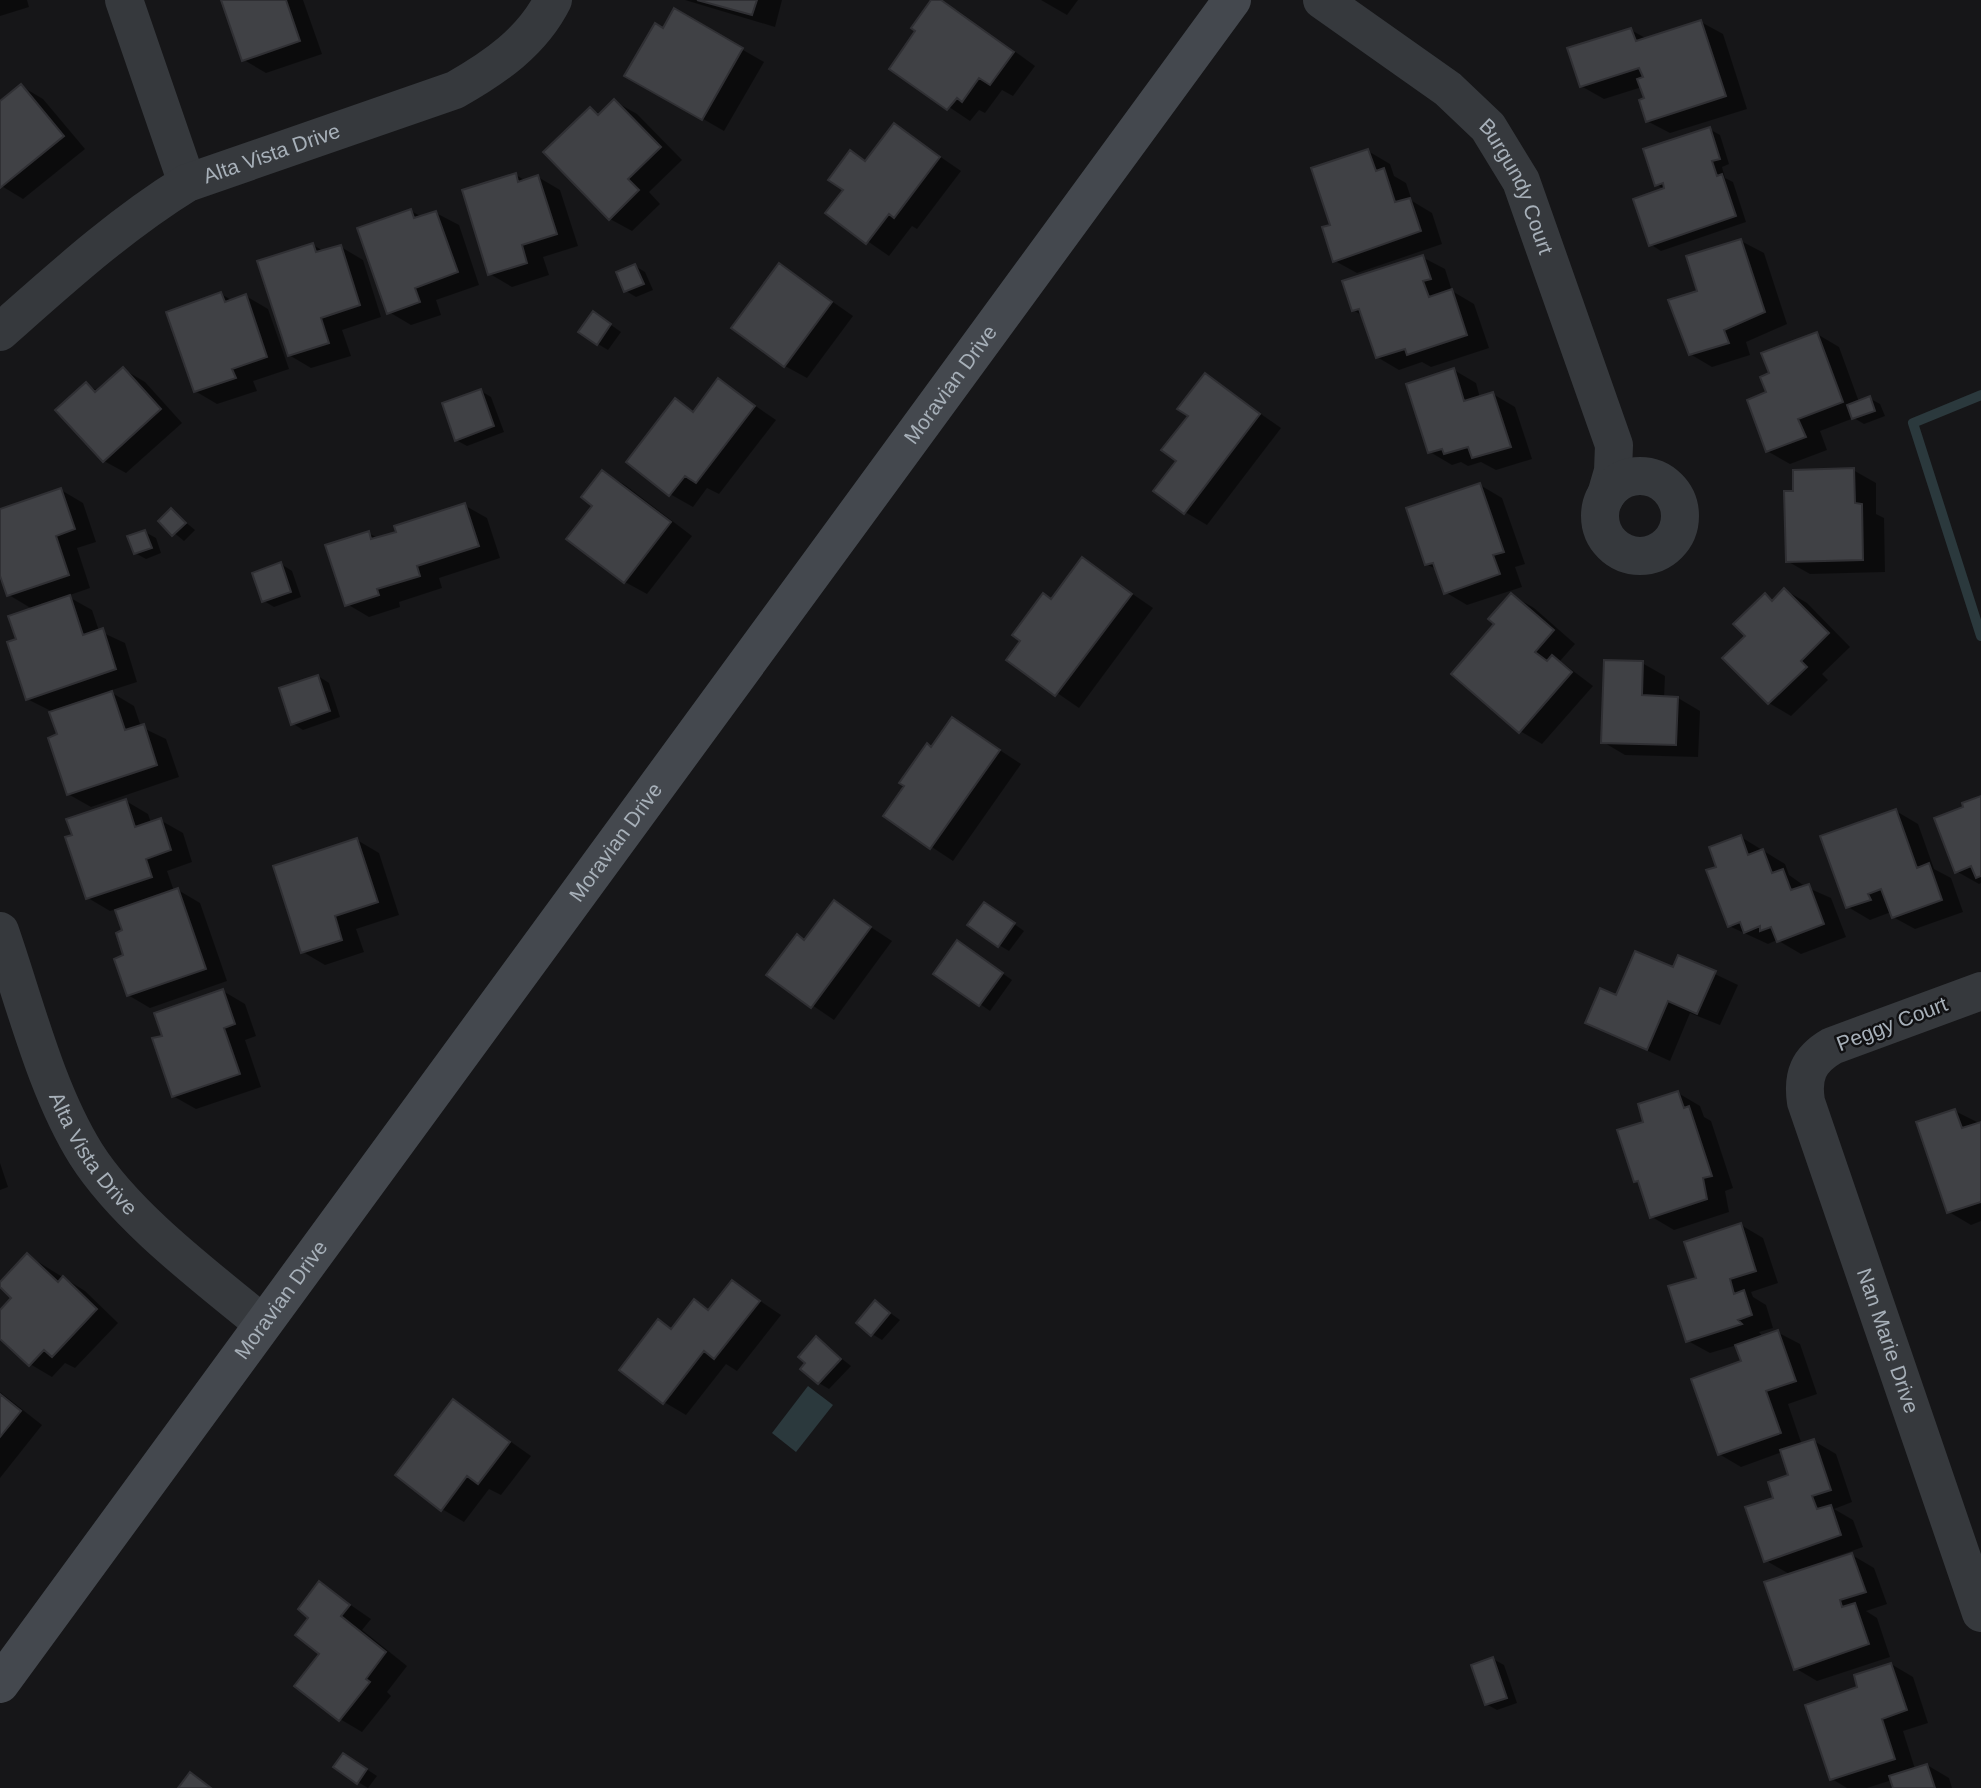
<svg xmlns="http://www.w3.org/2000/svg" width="1981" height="1788" viewBox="0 0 1981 1788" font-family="Arial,sans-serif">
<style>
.water{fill:#2b393d}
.shadow{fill:#0007}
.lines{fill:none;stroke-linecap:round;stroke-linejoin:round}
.stream{stroke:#2b393d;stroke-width:10}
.building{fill:#404145;stroke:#303034;stroke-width:2}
.street{stroke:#36393d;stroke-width:38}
.secondary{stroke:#44484e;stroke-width:38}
.labels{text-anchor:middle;stroke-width:5;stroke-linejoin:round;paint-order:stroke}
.street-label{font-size:21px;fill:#a7b0b9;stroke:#111113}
</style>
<rect width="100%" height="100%" fill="#161618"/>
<path class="water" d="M 808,1386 L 833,1405 L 796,1452 L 772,1433 Z"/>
<path class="shadow" d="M 0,0 L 27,0 L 29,7 L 0,16 Z
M 223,0 L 303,0 L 322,54 L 266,73 L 244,60 Z
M 685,0 L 782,0 L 775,27 Z
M 933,0 L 957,10 L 1035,66 L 1013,96 L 1002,90 L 985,113 L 979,110 L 970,121 L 891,68 L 918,31 Z
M 1041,0 L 1078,0 L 1067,15 Z
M 675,11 L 764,62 L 724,131 L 627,75 L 664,30 Z
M 1701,22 L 1723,34 L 1747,109 L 1670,133 L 1647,121 L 1642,87 L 1604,99 L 1581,86 L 1631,30 L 1647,39 Z
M 21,86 L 43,99 L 85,149 L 23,199 L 0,185 L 0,103 Z
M 614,101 L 637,114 L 682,160 L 649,192 L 660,204 L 632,231 L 610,219 L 591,109 L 600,114 Z
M 894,125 L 961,171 L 917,229 L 912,226 L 889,256 L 827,213 L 845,190 L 851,152 L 867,161 Z
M 1709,129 L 1720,135 L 1729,164 L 1722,167 L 1725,178 L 1733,182 L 1746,222 L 1661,251 L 1650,244 L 1665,190 L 1656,184 Z
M 1368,151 L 1390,164 L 1394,176 L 1406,183 L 1412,201 L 1432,213 L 1442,244 L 1357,273 L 1335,261 L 1333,226 Z
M 516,175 L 526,181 L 538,177 L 560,190 L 578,246 L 543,257 L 549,275 L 512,287 L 490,274 Z
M 411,211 L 422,217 L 436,213 L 459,225 L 479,285 L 436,300 L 441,315 L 411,325 L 389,312 Z
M 1741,241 L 1764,253 L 1787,324 L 1746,342 L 1750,355 L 1712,367 L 1690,354 L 1699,292 Z
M 313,245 L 325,252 L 341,247 L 363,260 L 381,317 L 342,330 L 351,356 L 311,368 L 289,355 Z
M 1422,257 L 1445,269 L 1452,291 L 1474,304 L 1489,348 L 1431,367 L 1422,362 L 1399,370 L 1377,357 L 1363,316 L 1353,310 Z
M 780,265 L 853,316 L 807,378 L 785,366 Z
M 635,266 L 645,272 L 653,290 L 636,297 L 626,291 Z
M 221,294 L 233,301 L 246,296 L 268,309 L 289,369 L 253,381 L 257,391 L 217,404 L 195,391 Z
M 604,320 L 621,332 L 608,350 L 598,344 Z
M 1817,334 L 1839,347 L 1859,402 L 1869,398 L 1880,404 L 1885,416 L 1864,424 L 1854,418 L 1820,431 L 1827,450 L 1790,464 L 1767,451 L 1769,393 Z
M 123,369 L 145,382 L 182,423 L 126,473 L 104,461 L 86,384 L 98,391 Z
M 1454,370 L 1476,383 L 1480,398 L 1493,394 L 1515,407 L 1532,459 L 1496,470 L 1481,462 L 1468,466 L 1461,462 L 1452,465 L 1430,452 Z
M 1205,375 L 1281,428 L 1207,525 L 1185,512 L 1179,461 L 1190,415 Z
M 719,381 L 776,420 L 719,494 L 707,488 L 693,507 L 670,494 L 675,400 L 695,412 Z
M 481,391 L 491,397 L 504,432 L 467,446 L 456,440 Z
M 1853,470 L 1876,483 L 1876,514 L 1884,518 L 1885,572 L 1810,574 L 1787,561 L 1795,492 Z
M 603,472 L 625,485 L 692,536 L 647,594 L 625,582 L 595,506 Z
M 1480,485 L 1502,498 L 1525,564 L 1515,567 L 1522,587 L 1467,605 L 1445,592 L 1438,570 L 1426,564 Z
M 61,490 L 83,503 L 96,542 L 77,548 L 90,588 L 67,596 L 92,610 L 99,631 L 125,643 L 137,682 L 109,691 L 134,706 L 141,727 L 166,739 L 179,777 L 91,807 L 68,794 L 59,735 L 51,711 L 27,699 L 18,640 L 34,610 L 9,595 L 0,580 L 0,511 Z
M 464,505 L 487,518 L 500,558 L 439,578 L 442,588 L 399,602 L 400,607 L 369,617 L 347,604 L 368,533 L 380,539 Z
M 171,510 L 195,530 L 184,541 L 160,521 Z
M 145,532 L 156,538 L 161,553 L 146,559 L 135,553 Z
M 1083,560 L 1153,608 L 1079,708 L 1008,659 Z
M 281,564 L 292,571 L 301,597 L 274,607 L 264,601 Z
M 1785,590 L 1807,603 L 1850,647 L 1822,674 L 1828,680 L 1791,716 L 1769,703 L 1725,658 L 1748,636 L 1765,596 L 1774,601 Z
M 1511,595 L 1534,608 L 1575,644 L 1560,661 L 1593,686 L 1542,744 L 1520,731 L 1497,623 Z
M 1642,663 L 1665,676 L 1664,698 L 1678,698 L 1700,711 L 1698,757 L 1625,755 L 1603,742 Z
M 318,676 L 329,683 L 340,717 L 303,730 L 292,723 Z
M 952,719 L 1021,764 L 953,861 L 885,816 Z
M 1981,798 L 1981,883 L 1979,884 L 1956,871 L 1966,808 Z
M 126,801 L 148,814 L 151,823 L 160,820 L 183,833 L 192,862 L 167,871 L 174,891 L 178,890 L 200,903 L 227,981 L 150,1008 L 128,995 L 124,931 L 117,909 L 110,911 L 88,898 Z
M 1896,811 L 1918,824 L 1934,869 L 1951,878 L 1963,912 L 1915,929 L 1893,917 L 1891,912 L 1870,920 L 1848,907 Z
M 1741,837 L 1785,864 L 1789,875 L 1806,887 L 1831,898 L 1846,937 L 1801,954 L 1777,940 L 1768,944 L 1729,926 L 1718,868 Z
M 357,840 L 379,853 L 399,915 L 356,929 L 364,952 L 325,965 L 303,952 Z
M 834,903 L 892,941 L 834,1020 L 768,975 L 806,942 Z
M 995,910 L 1024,931 L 1009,951 L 999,945 Z
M 968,949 L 1012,980 L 990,1011 L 936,973 Z
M 1679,957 L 1738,985 L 1720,1025 L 1690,1013 L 1670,1061 L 1587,1023 L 1617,997 L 1674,969 Z
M 223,991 L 245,1004 L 256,1036 L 245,1040 L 261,1087 L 196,1109 L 173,1096 L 164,1037 Z
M 1678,1093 L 1700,1106 L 1704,1117 L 1711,1121 L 1733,1188 L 1725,1191 L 1729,1212 L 1674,1230 L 1652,1217 L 1641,1184 L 1635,1181 L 1646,1123 Z
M 1955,1111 L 1981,1124 L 1981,1221 L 1971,1225 L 1949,1212 Z
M 0,1163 L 8,1187 L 0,1190 Z
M 1741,1225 L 1763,1238 L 1778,1283 L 1751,1292 L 1753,1297 L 1766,1305 L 1773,1328 L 1759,1332 L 1763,1337 L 1777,1332 L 1800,1344 L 1817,1394 L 1788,1404 L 1802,1445 L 1814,1441 L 1836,1454 L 1852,1502 L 1834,1509 L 1853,1520 L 1863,1547 L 1823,1561 L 1824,1564 L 1852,1555 L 1874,1568 L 1887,1604 L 1866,1611 L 1877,1618 L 1890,1657 L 1817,1681 L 1795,1668 L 1791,1575 L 1765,1560 L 1775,1499 L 1791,1476 L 1782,1452 L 1741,1467 L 1719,1454 L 1744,1362 L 1737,1345 L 1710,1353 L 1688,1341 L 1698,1279 Z
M 27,1255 L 85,1291 L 118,1323 L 75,1368 L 65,1363 L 52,1377 L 30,1364 L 0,1336 L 0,1312 L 14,1298 L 0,1285 Z
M 732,1282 L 781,1315 L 737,1371 L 726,1364 L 686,1415 L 664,1402 L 659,1321 L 673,1329 L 695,1301 L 710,1310 Z
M 875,1302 L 900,1320 L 882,1340 L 872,1334 Z
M 817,1339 L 851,1366 L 829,1389 L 819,1383 Z
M 0,1392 L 42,1425 L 0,1478 Z
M 453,1401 L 531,1456 L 501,1495 L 489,1489 L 464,1522 L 442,1509 Z
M 320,1584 L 371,1619 L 362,1630 L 407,1666 L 387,1692 L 391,1696 L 362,1732 L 340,1719 L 311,1618 Z
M 1493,1659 L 1504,1665 L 1517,1703 L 1497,1710 L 1486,1704 Z
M 1891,1664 L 1913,1677 L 1928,1723 L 1903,1731 L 1915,1769 L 1927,1765 L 1949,1778 L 1952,1788 L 1895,1788 L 1892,1780 L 1867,1788 L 1847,1788 L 1832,1779 L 1859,1688 Z
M 354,1761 L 377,1776 L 368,1788 L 358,1782 Z"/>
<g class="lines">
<path class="stream" d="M 1981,395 L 1913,423 L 1981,636"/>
</g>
<path class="building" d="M 221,0 L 286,0 L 300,41 L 242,61 Z
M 697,0 L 757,0 L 752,15 Z
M 931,0 L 941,0 L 1014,52 L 990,85 L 979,78 L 962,102 L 957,98 L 947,110 L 889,69 L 915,31 L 911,28 Z
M 674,8 L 743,48 L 702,120 L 624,76 L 655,23 L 663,28 Z
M 1701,20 L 1726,96 L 1646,122 L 1639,100 L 1644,98 L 1637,79 L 1643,77 L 1639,68 L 1580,87 L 1567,48 L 1631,28 L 1636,41 Z
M 21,84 L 64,136 L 0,188 L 0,101 Z
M 614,99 L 661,147 L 628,179 L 639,190 L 609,220 L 543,152 L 590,107 L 598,115 Z
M 894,123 L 940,157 L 894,218 L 889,214 L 866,244 L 825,213 L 843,190 L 828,180 L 850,150 L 865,161 Z
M 1710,127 L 1720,159 L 1712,161 L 1717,176 L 1722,174 L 1736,216 L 1649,246 L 1633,199 L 1664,188 L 1663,183 L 1655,186 L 1643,149 Z
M 1368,149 L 1376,171 L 1384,168 L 1395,202 L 1410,198 L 1421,231 L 1333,262 L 1322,227 L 1330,225 L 1311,168 Z
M 516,173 L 518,182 L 538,175 L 557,234 L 522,245 L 527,263 L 488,275 L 462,190 Z
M 411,209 L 414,218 L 436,211 L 458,272 L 415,288 L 420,302 L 387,314 L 357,228 Z
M 1741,239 L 1765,312 L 1724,330 L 1729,343 L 1689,355 L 1668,300 L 1697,291 L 1686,256 Z
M 313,243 L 316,252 L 341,245 L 360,305 L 321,318 L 329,343 L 288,356 L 257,261 Z
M 1423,255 L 1431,279 L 1423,281 L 1429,297 L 1452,289 L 1467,335 L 1407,355 L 1405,349 L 1376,358 L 1359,309 L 1352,311 L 1342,281 Z
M 779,263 L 832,302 L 784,367 L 731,328 Z
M 635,264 L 644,284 L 624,292 L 616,272 Z
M 221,292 L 225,302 L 246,294 L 267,357 L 232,369 L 236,378 L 194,392 L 166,312 Z
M 593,311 L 611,324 L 597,345 L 578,332 Z
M 1817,332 L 1843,402 L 1798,419 L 1806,437 L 1766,452 L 1747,400 L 1766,392 L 1760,377 L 1769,373 L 1761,353 Z
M 123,367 L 161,409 L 103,462 L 55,410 L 86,382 L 95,392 Z
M 1454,368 L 1464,401 L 1493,392 L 1511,447 L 1472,458 L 1468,447 L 1444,454 L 1442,449 L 1428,453 L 1406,384 Z
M 1205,373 L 1260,414 L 1184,514 L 1153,491 L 1176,461 L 1161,450 L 1188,416 L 1177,409 Z
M 718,378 L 755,406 L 696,483 L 685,476 L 669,496 L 626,462 L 675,398 L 693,412 Z
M 481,389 L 494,426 L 455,441 L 442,403 Z
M 1870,396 L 1875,411 L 1852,419 L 1847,405 Z
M 1854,468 L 1855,503 L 1862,504 L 1863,560 L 1786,562 L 1784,491 L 1793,491 L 1793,470 Z
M 602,470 L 671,522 L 624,583 L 566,539 L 592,506 L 581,497 Z
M 1480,483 L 1504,552 L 1493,555 L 1500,574 L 1444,594 L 1433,563 L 1425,565 L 1406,508 Z
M 61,488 L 75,529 L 56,536 L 69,575 L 7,596 L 0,576 L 0,509 Z
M 465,503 L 479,546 L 417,566 L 420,576 L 377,589 L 379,595 L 345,606 L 325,545 L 369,531 L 371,539 L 396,532 L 394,526 Z
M 171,508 L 186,523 L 172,536 L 158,521 Z
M 145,530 L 152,548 L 134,554 L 127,536 Z
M 1082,557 L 1132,594 L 1055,696 L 1006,660 L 1020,641 L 1012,635 L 1043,593 L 1051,599 Z
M 281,562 L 291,592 L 262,602 L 252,573 Z
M 1784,588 L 1829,633 L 1801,661 L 1807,667 L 1768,704 L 1722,658 L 1745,636 L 1733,624 L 1765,593 L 1772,601 Z
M 1511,593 L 1554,630 L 1535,652 L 1547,661 L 1552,655 L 1572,672 L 1519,733 L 1451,674 L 1494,624 L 1488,619 Z
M 70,595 L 83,635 L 103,628 L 116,669 L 26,700 L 7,642 L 16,639 L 8,616 Z
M 1604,660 L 1643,661 L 1642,695 L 1678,697 L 1676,745 L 1601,743 Z
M 318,675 L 330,711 L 291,725 L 279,688 Z
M 112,691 L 125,730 L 144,724 L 157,765 L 67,795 L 48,738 L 57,734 L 49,712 Z
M 952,717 L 1000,750 L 930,849 L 883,816 L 904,786 L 899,783 L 927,743 L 931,747 Z
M 1981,796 L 1981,876 L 1976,878 L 1971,866 L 1955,873 L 1934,818 L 1963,807 L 1962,803 Z
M 126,799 L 135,827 L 161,818 L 171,850 L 146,859 L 152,877 L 86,899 L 65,837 L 72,835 L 66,819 Z
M 1896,809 L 1917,868 L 1929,863 L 1942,900 L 1892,918 L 1881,889 L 1868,894 L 1871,900 L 1846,908 L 1820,836 Z
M 1741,835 L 1748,855 L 1763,849 L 1772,873 L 1783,869 L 1791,890 L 1809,884 L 1824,924 L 1777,942 L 1771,927 L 1760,931 L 1760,926 L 1744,933 L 1740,922 L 1728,927 L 1706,870 L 1716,867 L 1709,847 Z
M 357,838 L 378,902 L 335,916 L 342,940 L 301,953 L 273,866 Z
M 178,888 L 206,969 L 127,996 L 114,959 L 123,955 L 116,933 L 122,930 L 115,910 Z
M 834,900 L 871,927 L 811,1008 L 766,975 L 797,934 L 804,940 Z
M 984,902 L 1015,923 L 998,947 L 967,925 Z
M 957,940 L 1003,973 L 979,1006 L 933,974 Z
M 1635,951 L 1673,967 L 1678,955 L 1716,971 L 1697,1014 L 1668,1001 L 1647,1050 L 1585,1023 L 1600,988 L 1616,995 Z
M 223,989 L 235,1024 L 224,1028 L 240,1074 L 172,1097 L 152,1038 L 162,1036 L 154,1013 Z
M 1678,1091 L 1684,1108 L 1689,1106 L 1712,1176 L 1703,1178 L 1707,1199 L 1650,1218 L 1638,1181 L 1634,1182 L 1617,1130 L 1643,1122 L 1638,1104 Z
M 1955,1109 L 1962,1128 L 1981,1122 L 1981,1202 L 1947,1213 L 1916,1122 Z
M 1741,1223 L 1756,1271 L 1730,1279 L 1734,1294 L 1744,1290 L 1752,1315 L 1738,1320 L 1742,1324 L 1686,1342 L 1668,1286 L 1696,1278 L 1684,1242 Z
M 27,1253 L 58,1282 L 63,1276 L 97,1309 L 52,1357 L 44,1350 L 29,1366 L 0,1339 L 0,1310 L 11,1298 L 0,1287 L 0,1282 Z
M 732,1280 L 760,1301 L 714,1359 L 704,1351 L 663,1404 L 619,1370 L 658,1319 L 671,1329 L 694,1299 L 708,1310 Z
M 875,1300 L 890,1313 L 871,1336 L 856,1323 Z
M 1778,1330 L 1796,1381 L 1766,1391 L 1781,1433 L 1718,1455 L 1691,1379 L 1741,1361 L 1735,1345 Z
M 816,1336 L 841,1359 L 818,1384 L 800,1369 L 805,1363 L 798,1357 Z
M 0,1394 L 21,1411 L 0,1437 Z
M 453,1399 L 510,1442 L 478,1484 L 467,1476 L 441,1511 L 395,1475 Z
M 1814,1439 L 1831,1490 L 1812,1496 L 1817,1509 L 1831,1505 L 1841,1535 L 1764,1562 L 1745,1507 L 1773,1498 L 1768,1482 L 1788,1475 L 1780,1450 Z
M 1852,1553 L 1866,1592 L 1840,1600 L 1842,1607 L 1855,1603 L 1869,1644 L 1794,1670 L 1764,1582 Z
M 319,1581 L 350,1605 L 341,1616 L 386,1652 L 366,1679 L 370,1682 L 339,1721 L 294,1686 L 319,1654 L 295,1635 L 308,1618 L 298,1609 Z
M 1493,1657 L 1507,1698 L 1485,1705 L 1471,1665 Z
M 1891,1663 L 1907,1710 L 1882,1719 L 1895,1759 L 1830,1780 L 1805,1705 L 1857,1687 L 1854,1675 Z
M 343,1753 L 367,1769 L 357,1784 L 333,1767 Z
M 1927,1764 L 1935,1788 L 1893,1788 L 1889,1776 Z
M 190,1772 L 211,1788 L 178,1788 Z"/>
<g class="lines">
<g class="street">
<path d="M 124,0 L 187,183"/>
<path id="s1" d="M 1322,0 L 1448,89 L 1488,127 L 1521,181 L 1614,445 L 1613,471 L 1606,495"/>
<path id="s2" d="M 0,332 C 60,279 119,225 187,183 L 455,90 C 494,68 532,42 553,0"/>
<circle cx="1640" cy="516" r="40"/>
<path id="s3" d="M 0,931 C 25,1003 46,1090 86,1154 C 126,1217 205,1276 262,1323"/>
<path id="s4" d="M 1981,991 L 1832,1046 C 1808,1060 1802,1076 1806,1102 L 1981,1613"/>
</g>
<path class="secondary" id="s5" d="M 0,1684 L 1232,0"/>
</g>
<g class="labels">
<g class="street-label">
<text dy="7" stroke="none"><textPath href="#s2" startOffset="329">Alta Vista Drive</textPath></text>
<text dy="7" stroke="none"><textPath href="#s1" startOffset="276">Burgundy Court</textPath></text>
<text dy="7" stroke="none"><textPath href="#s5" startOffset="1610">Moravian Drive</textPath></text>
<text dy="7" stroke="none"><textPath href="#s5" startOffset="1043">Moravian Drive</textPath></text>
<text transform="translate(1892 1024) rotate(-21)" y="7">Peggy Court</text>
<text dy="7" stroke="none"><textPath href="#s3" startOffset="243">Alta Vista Drive</textPath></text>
<text dy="7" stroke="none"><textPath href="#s5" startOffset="476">Moravian Drive</textPath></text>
<text dy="7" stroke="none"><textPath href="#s4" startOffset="478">Nan Marie Drive</textPath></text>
</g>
</g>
</svg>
